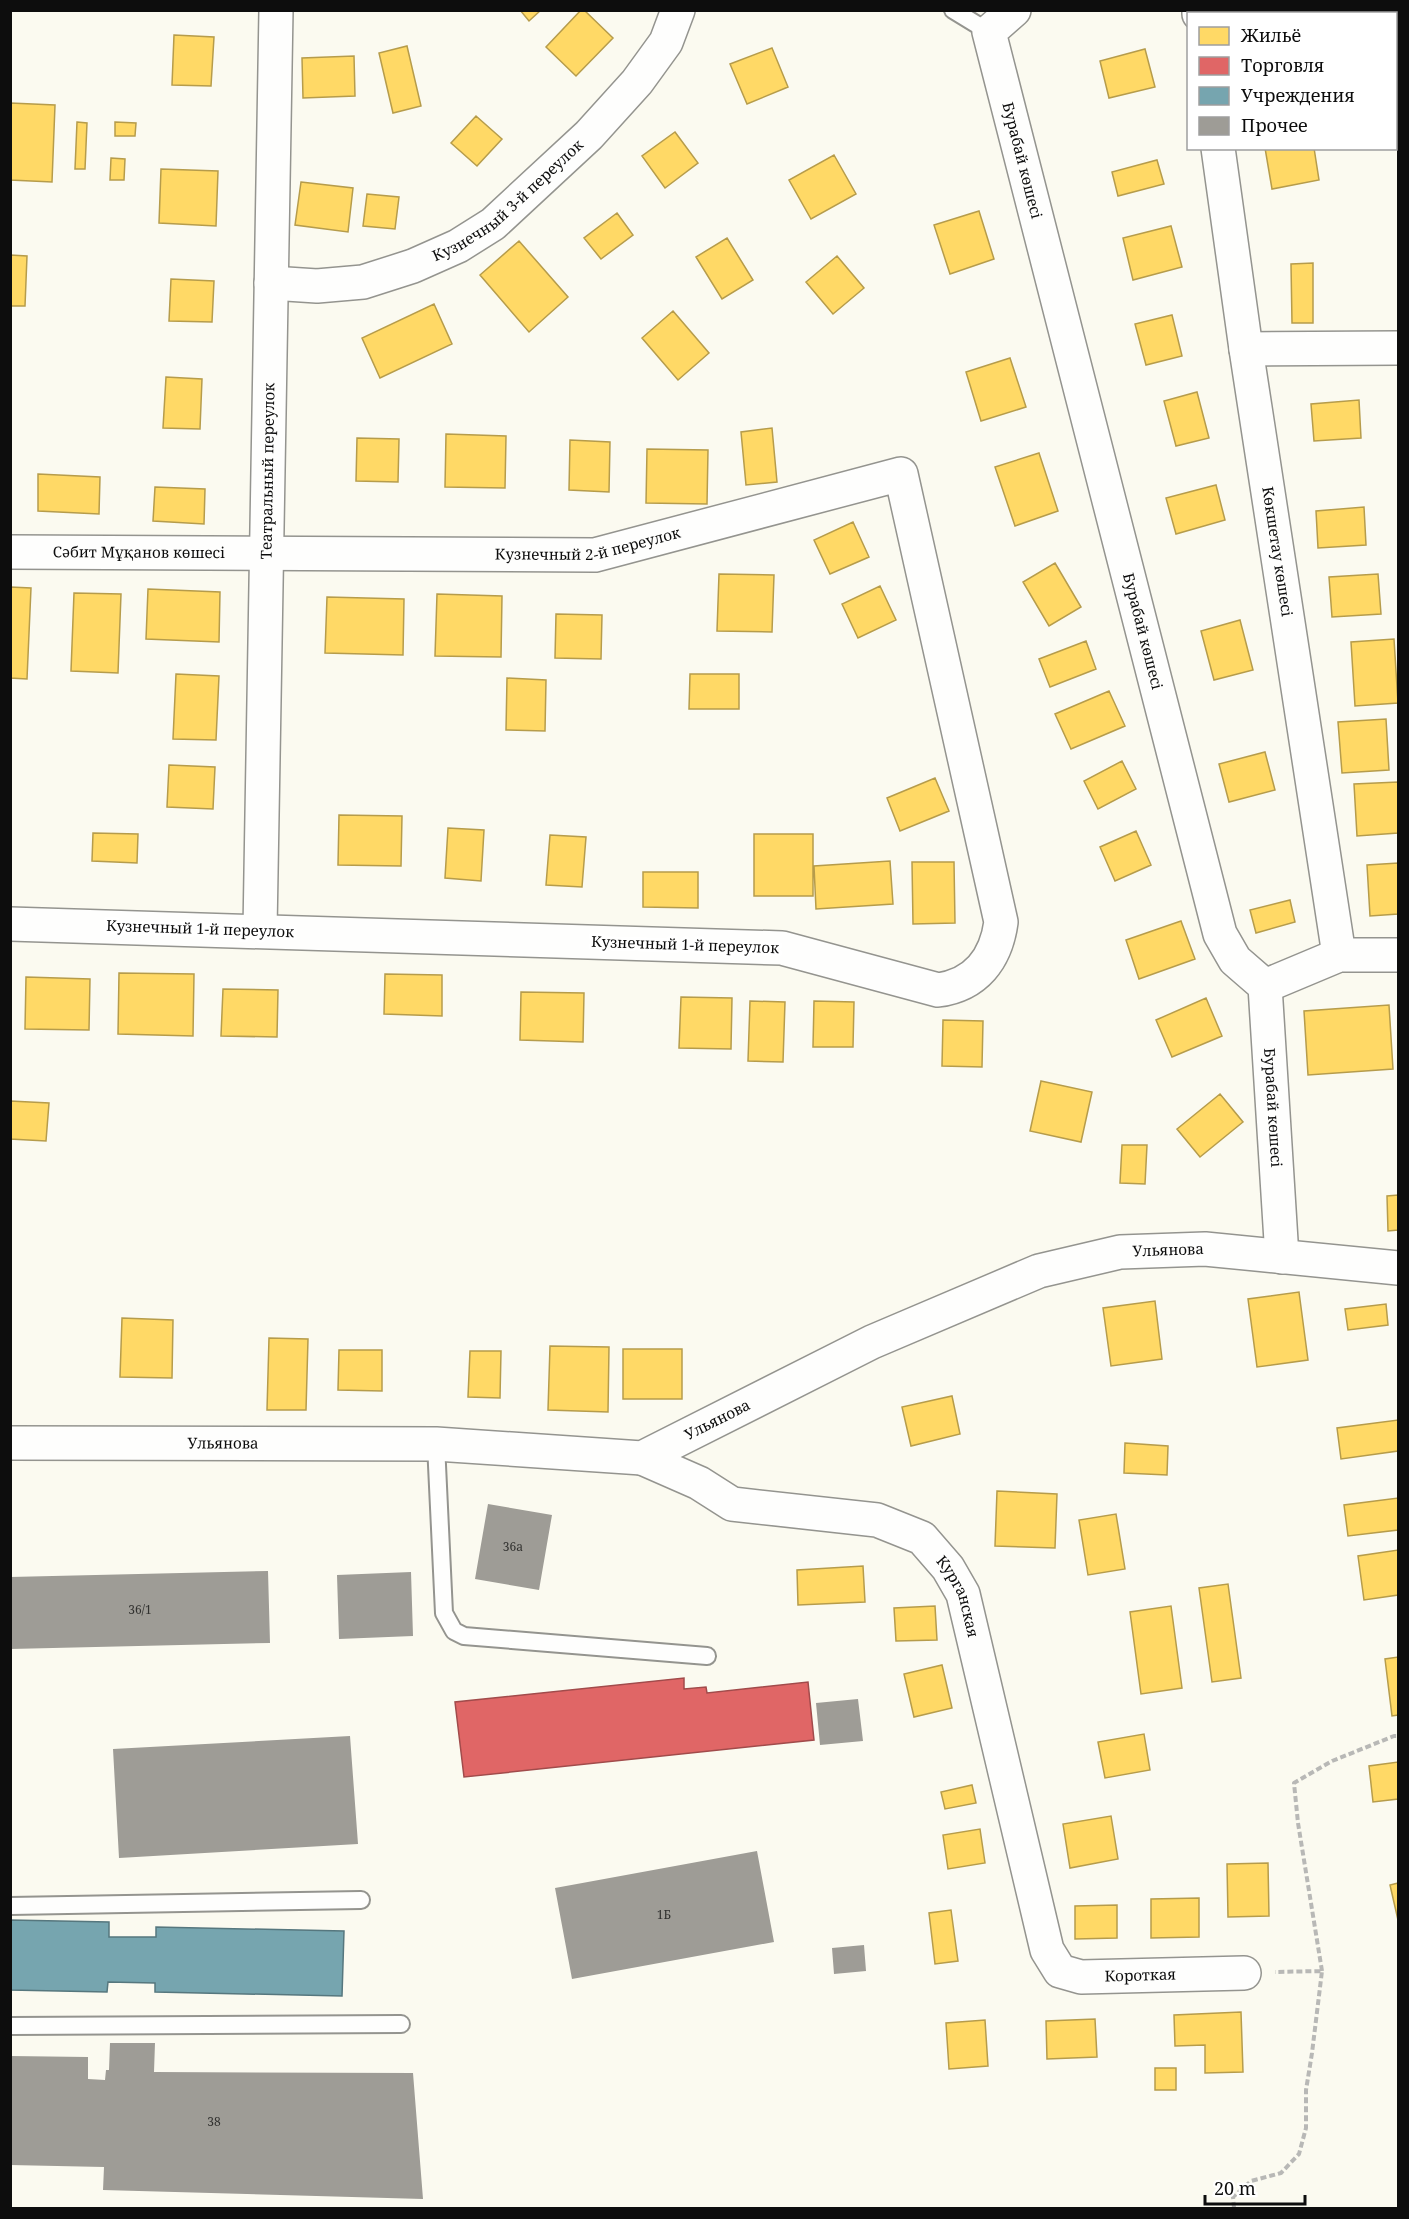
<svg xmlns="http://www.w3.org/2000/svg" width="1409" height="2219" viewBox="0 0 1409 2219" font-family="'Noto Serif',serif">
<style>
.homes{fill:#ffd966;stroke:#b69c4b;stroke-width:1.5}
.shops{fill:#e06666;stroke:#a14b4b;stroke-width:1.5}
.public{fill:#76a5af;stroke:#56777e;stroke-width:1.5}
.building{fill:#9e9c96}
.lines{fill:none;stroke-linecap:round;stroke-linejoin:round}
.lane-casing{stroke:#94948f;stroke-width:20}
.street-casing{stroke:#94948f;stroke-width:36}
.path{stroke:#b8b8b6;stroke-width:4;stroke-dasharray:6 3;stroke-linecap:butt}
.lane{stroke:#fefefd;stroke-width:16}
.street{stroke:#fefefd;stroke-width:33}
.labels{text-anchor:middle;stroke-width:6;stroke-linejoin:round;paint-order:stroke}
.number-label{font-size:12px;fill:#31312f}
.street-label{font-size:15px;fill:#0d0d0d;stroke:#fff}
</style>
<rect width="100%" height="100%" fill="#fbfaf0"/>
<path class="homes" d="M 520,10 L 541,10 L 529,21 Z
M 581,10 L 584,10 L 613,38 L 576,76 L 546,47 Z
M 174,35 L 214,37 L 211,86 L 172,85 Z
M 407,46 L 421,106 L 393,113 L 379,53 Z
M 772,48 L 788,87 L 747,104 L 730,64 Z
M 1145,49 L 1155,87 L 1109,98 L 1100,61 Z
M 354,56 L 355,96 L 303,98 L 302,58 Z
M 10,103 L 55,105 L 52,182 L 10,180 Z
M 476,116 L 502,139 L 477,166 L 451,143 Z
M 77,122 L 87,123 L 85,169 L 75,169 Z
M 115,122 L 136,123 L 135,136 L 115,136 Z
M 675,132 L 698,163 L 665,188 L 642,156 Z
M 1265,148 L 1314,148 L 1319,180 L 1272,189 Z
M 834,155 L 856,194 L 811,219 L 789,180 Z
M 111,158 L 125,159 L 124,180 L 110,180 Z
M 1157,160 L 1164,184 L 1118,196 L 1112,172 Z
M 161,169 L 218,171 L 216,226 L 159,223 Z
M 301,182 L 353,188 L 348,232 L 295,225 Z
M 367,194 L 399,197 L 395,229 L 363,226 Z
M 979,211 L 994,259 L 950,274 L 934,225 Z
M 617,213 L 633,235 L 601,259 L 584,238 Z
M 1171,226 L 1182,267 L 1133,280 L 1123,238 Z
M 727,238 L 753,280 L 722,299 L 696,257 Z
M 519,241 L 568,297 L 529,332 L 480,275 Z
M 10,255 L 27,256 L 25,306 L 10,306 Z
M 837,256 L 864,288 L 833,314 L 806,282 Z
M 1313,263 L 1313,323 L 1292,323 L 1291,264 Z
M 171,279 L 214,281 L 212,322 L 169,321 Z
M 434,304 L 452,344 L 380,378 L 362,338 Z
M 673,311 L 709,353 L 678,380 L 642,338 Z
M 1172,315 L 1182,356 L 1146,365 L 1135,324 Z
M 1010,358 L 1026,407 L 981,421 L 966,372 Z
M 166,377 L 202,379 L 200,429 L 163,428 Z
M 1197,392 L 1209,438 L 1176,446 L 1164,401 Z
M 1359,400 L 1361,438 L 1314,441 L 1311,404 Z
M 772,428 L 777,482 L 746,485 L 741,432 Z
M 446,434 L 506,436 L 505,488 L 445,487 Z
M 357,438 L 399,439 L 398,482 L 356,481 Z
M 570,440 L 610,442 L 609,492 L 569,490 Z
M 647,449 L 708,450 L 707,504 L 646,503 Z
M 1039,453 L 1058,511 L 1015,526 L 995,467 Z
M 38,474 L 100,477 L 99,514 L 38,511 Z
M 1216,485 L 1225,520 L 1176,534 L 1166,498 Z
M 155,487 L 205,489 L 204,524 L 153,521 Z
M 1364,507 L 1366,545 L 1318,548 L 1316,511 Z
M 853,522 L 869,557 L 830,574 L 814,540 Z
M 1055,563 L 1081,607 L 1049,626 L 1023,582 Z
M 719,574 L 774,575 L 772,632 L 717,631 Z
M 1378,574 L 1381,614 L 1332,617 L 1329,577 Z
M 880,586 L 896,620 L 858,638 L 842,604 Z
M 10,587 L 31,588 L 27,679 L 10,678 Z
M 148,589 L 220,592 L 219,642 L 146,639 Z
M 74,593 L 121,594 L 118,673 L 71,671 Z
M 437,594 L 502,596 L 501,657 L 435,656 Z
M 327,597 L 404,599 L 403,655 L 325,653 Z
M 556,614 L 602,615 L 601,659 L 555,658 Z
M 1240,620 L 1253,670 L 1214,680 L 1201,631 Z
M 1394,639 L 1398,703 L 1355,706 L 1351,642 Z
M 1086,641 L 1096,669 L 1050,687 L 1039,659 Z
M 176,674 L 219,676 L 216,740 L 173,739 Z
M 690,674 L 739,674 L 739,709 L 689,709 Z
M 507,678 L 546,680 L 545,731 L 506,730 Z
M 1109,691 L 1125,726 L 1071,749 L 1055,714 Z
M 1386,719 L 1389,770 L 1342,773 L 1338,722 Z
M 1265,752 L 1275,790 L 1229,802 L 1219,764 Z
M 1122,761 L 1136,789 L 1098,809 L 1084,781 Z
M 169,765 L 215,767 L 213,809 L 167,807 Z
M 935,778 L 949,811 L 900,831 L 887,798 Z
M 1398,782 L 1398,833 L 1357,836 L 1354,784 Z
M 339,815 L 402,816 L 401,866 L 338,865 Z
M 448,828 L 484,830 L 481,881 L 445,878 Z
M 1136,831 L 1151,865 L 1115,881 L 1100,847 Z
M 93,833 L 138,834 L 137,863 L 92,861 Z
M 754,834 L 813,834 L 813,896 L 754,896 Z
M 550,835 L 586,837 L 582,887 L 546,885 Z
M 890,861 L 893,904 L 816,909 L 814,866 Z
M 912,862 L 954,862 L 955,923 L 913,924 Z
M 1398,863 L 1398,914 L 1370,916 L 1367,865 Z
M 643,872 L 698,872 L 698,908 L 643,907 Z
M 1290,900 L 1295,922 L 1256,933 L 1250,910 Z
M 1181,921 L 1195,959 L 1139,979 L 1126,940 Z
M 119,973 L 194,974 L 193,1036 L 118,1034 Z
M 385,974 L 442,975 L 442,1016 L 384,1014 Z
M 26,977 L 90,979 L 89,1030 L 25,1029 Z
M 223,989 L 278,990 L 277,1037 L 221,1036 Z
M 521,992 L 584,993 L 583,1042 L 520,1040 Z
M 681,997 L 732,998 L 731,1049 L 679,1048 Z
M 1206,998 L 1222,1036 L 1172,1057 L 1156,1020 Z
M 750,1001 L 785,1002 L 783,1062 L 748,1061 Z
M 814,1001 L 854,1002 L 853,1047 L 813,1047 Z
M 1389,1005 L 1393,1069 L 1308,1075 L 1304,1011 Z
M 943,1020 L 983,1021 L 982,1067 L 942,1066 Z
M 1041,1081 L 1092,1092 L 1081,1142 L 1030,1131 Z
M 1220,1094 L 1243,1122 L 1200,1157 L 1177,1129 Z
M 10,1101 L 49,1103 L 46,1141 L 10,1139 Z
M 1122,1145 L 1147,1145 L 1145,1184 L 1120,1183 Z
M 1398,1195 L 1398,1230 L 1388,1231 L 1387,1196 Z
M 1299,1292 L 1308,1360 L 1257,1367 L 1248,1299 Z
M 1155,1301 L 1162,1359 L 1111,1366 L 1103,1308 Z
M 1386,1304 L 1388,1325 L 1348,1330 L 1345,1309 Z
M 122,1318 L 173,1320 L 172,1378 L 120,1377 Z
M 269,1338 L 308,1339 L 306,1410 L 267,1410 Z
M 550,1346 L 609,1347 L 608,1412 L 548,1410 Z
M 623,1349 L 682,1349 L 682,1399 L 623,1399 Z
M 339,1350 L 382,1350 L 382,1391 L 338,1390 Z
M 470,1351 L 501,1351 L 500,1398 L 468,1397 Z
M 952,1396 L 960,1434 L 911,1446 L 902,1407 Z
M 1398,1420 L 1398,1451 L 1341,1459 L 1337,1428 Z
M 1125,1443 L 1168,1446 L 1167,1475 L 1124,1473 Z
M 997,1491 L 1057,1494 L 1055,1548 L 995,1546 Z
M 1398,1498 L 1398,1530 L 1348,1536 L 1344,1505 Z
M 1116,1514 L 1125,1569 L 1088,1575 L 1079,1520 Z
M 1398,1550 L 1398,1595 L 1364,1600 L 1358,1556 Z
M 863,1566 L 865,1602 L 798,1605 L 797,1570 Z
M 1228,1584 L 1241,1678 L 1212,1682 L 1199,1588 Z
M 935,1606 L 937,1640 L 896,1641 L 894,1608 Z
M 1171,1606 L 1182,1688 L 1141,1694 L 1130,1612 Z
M 1398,1657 L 1398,1715 L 1392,1716 L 1385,1659 Z
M 942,1665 L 952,1708 L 914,1717 L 904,1674 Z
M 1144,1734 L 1150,1770 L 1105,1778 L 1098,1742 Z
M 1398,1762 L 1398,1799 L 1373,1802 L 1369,1766 Z
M 972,1785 L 976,1803 L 945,1809 L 941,1792 Z
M 1111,1816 L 1118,1859 L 1070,1868 L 1063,1824 Z
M 980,1829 L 985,1863 L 948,1869 L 943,1835 Z
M 1268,1863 L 1269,1916 L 1228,1917 L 1227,1864 Z
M 1398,1883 L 1398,1920 L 1390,1885 Z
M 1199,1898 L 1199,1937 L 1151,1938 L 1151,1899 Z
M 1117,1905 L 1117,1938 L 1075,1939 L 1075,1906 Z
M 951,1910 L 958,1961 L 935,1964 L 929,1913 Z
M 1241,2012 L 1243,2072 L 1205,2073 L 1205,2045 L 1175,2046 L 1174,2015 Z
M 1095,2019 L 1097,2057 L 1047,2059 L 1046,2021 Z
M 985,2020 L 988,2066 L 949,2069 L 946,2023 Z
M 1155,2068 L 1176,2068 L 1176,2090 L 1155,2090 Z"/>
<path class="shops" d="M 684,1678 L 684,1689 L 706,1687 L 707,1693 L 808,1682 L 814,1740 L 464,1777 L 455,1702 Z"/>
<path class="public" d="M 10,1920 L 109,1922 L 109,1937 L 156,1937 L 156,1927 L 344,1931 L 342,1996 L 155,1992 L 155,1983 L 108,1982 L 107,1992 L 10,1990 Z"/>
<path class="building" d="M 488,1504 L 552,1515 L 539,1590 L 475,1579 Z
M 268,1571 L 270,1643 L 10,1649 L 10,1577 Z
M 411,1572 L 413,1636 L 339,1639 L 337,1575 Z
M 858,1699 L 863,1741 L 820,1745 L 816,1703 Z
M 350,1736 L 358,1844 L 119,1858 L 113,1749 Z
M 757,1851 L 774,1942 L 572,1979 L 555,1888 Z
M 864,1945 L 866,1971 L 834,1974 L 832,1948 Z
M 110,2043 L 155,2043 L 154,2072 L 413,2073 L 423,2199 L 103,2190 L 104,2167 L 10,2165 L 10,2056 L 88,2057 L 88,2079 L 105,2080 L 106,2070 L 109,2070 Z"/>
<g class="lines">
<defs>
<path id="lane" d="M 953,10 L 989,32
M 436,1444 L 444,1613 L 454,1631 L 464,1636 L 707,1656
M 10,1906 L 361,1900
M 10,2026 L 401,2024"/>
<g id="street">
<path id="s1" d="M 1014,10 L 989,32 L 1220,934 L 1235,960 L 1265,986 L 1282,1257"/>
<path d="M 1199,10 L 1199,14"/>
<path id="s2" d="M 1218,148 L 1246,349 L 1339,955"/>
<path id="s3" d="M 271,283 L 317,286 L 363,282 L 413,266 L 458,246 L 493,224 L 589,135 L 637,82 L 666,42 L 678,10"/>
<path d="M 1246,349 L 1398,348"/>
<path id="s4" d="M 10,552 L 595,555 L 901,474 L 1001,922 C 996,959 976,985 938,990 L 782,948 L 10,924"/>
<path id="s5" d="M 260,930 L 276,10"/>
<path d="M 1265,986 L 1339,955 L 1398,955"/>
<path id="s6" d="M 10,1443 L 436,1444 L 642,1458 L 872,1342 L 1039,1271 L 1120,1252 L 1205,1249 L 1398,1268"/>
<path id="s7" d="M 642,1458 L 699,1483 L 732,1504 L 877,1520 L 922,1538 L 948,1568 L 963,1594 L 1047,1950 L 1060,1971 L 1081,1977 L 1244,1973"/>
</g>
</defs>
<use href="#lane" class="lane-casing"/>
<use href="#street" class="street-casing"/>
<path class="path" d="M 1322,1971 L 1298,1823 L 1294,1783 L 1332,1761 L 1394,1736 L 1398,1736
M 1234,2208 L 1233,2197 L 1251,2181 L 1281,2173 L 1299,2154 L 1306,2128 L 1306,2090 L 1312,2053 L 1322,1971 L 1275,1972"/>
<use href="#lane" class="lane"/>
<use href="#street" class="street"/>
</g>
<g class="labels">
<g class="number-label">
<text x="513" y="1551">36а</text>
<text x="140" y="1614">36/1</text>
<text x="664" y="1919">1Б</text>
<text x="214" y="2126">38</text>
</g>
<g class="street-label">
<text dy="5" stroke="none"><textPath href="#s1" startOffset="166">Бурабай көшесі</textPath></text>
<text dy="5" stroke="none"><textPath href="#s3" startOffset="261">Кузнечный 3-й переулок</textPath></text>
<text dy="5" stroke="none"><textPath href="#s5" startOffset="459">Театральный переулок</textPath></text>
<text dy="5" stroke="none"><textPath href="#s4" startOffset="579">Кузнечный 2-й переулок</textPath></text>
<text dy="5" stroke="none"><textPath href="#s4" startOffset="129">Сәбит Мұқанов көшесі</textPath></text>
<text dy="5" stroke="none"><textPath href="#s2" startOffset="408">Көкшетау көшесі</textPath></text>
<text dy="5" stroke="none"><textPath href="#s1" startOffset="652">Бурабай көшесі</textPath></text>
<text transform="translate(200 929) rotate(2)" y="5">Кузнечный 1-й переулок</text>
<text transform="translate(685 945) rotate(2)" y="5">Кузнечный 1-й переулок</text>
<text dy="5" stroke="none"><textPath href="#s1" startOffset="1156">Бурабай көшесі</textPath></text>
<text dy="5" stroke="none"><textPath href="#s6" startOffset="1203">Ульянова</textPath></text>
<text dy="5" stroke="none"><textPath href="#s6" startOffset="717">Ульянова</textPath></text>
<text dy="5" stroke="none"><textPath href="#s6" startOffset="213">Ульянова</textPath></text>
<text dy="5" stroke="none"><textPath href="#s7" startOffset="366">Курганская</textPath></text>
<text dy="5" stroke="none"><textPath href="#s7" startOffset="837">Короткая</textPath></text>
</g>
</g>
<rect width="1409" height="2219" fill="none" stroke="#0d0d0d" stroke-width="24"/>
<rect x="1187" y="12" width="210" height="138" fill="#ffffff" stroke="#9e9e9e" stroke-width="1.5"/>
<rect x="1199" y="27" width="30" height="18" fill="#ffd966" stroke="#9e9e9e" stroke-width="1.5"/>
<text x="1241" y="42" font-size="18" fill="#0d0d0d">Жильё</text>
<rect x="1199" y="57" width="30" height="18" fill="#e06666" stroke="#9e9e9e" stroke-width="1.5"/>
<text x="1241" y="72" font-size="18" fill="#0d0d0d">Торговля</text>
<rect x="1199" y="87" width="30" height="18" fill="#76a5af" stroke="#9e9e9e" stroke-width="1.5"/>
<text x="1241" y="102" font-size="18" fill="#0d0d0d">Учреждения</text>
<rect x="1199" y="117" width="30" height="18" fill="#9e9c96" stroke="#9e9e9e" stroke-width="1.5"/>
<text x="1241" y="132" font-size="18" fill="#0d0d0d">Прочее</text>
<path d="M1205 2195v9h100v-9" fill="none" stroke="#0d0d0d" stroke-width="3"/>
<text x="1214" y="2195" font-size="18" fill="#0d0d0d" stroke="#ffffff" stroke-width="4.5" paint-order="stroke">20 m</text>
</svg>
